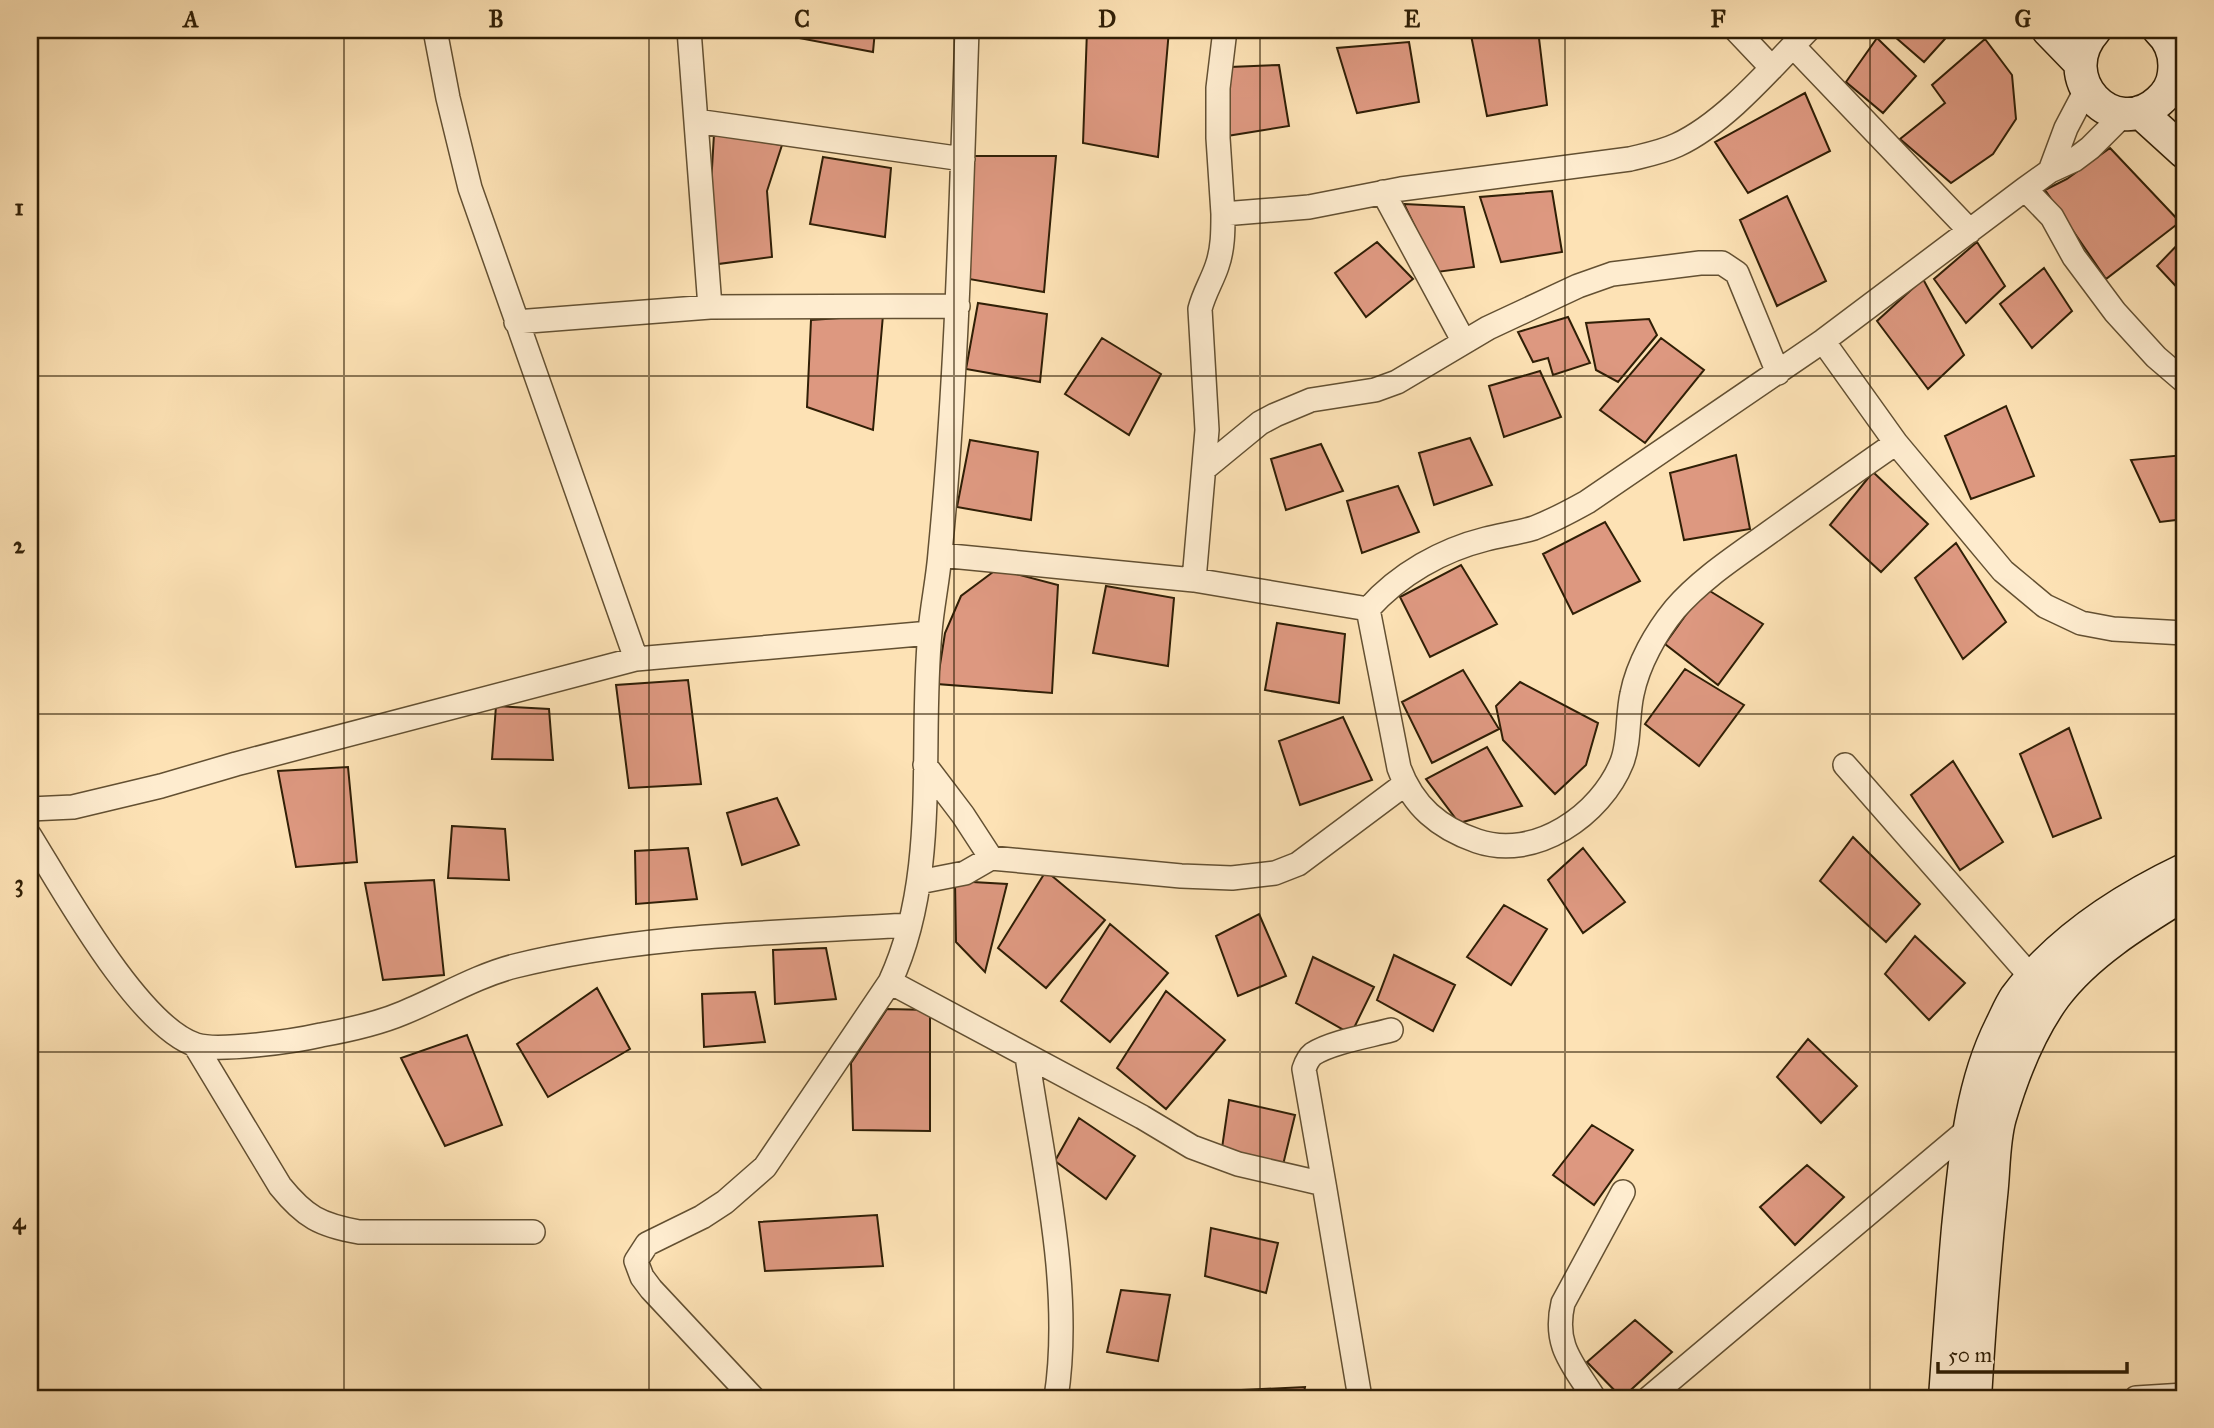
<svg xmlns="http://www.w3.org/2000/svg" width="2214" height="1428" viewBox="0 0 2214 1428" font-family="'IM FELL Great Primer',serif">
<style>
.building{fill:#dd9880;stroke:#301f06;stroke-width:2}
.lines{fill:none;stroke-linecap:round;stroke-linejoin:round}
.minor-casing{stroke:#635032;stroke-width:26}
.secondary-casing{stroke:#301f06;stroke-width:35}
.minor{stroke:#feeccf;stroke-width:23}
.secondary{stroke:#feeccf;stroke-width:32}
.grid{fill:none;stroke:#301f06;stroke-width:2;stroke-opacity:0.55}
.neatline{fill:none;stroke:#301f06;stroke-width:2.5}
.grid-label{font-size:23px;text-anchor:middle;font-weight:bold;fill:#301f06}
</style>
<rect width="100%" height="100%" fill="#fde2b5"/>
<filter id="stains"><feTurbulence type="fractalNoise" baseFrequency=".00286" numOctaves="4"/><feColorMatrix values="0 0 0 0 .2 0 0 0 0 .09 0 0 0 0 .02 0 0 0 .5 -.17"/></filter>
<radialGradient id="worn" r=".72"><stop offset=".6" stop-color="#630" stop-opacity="0"/><stop offset="1" stop-color="#630" stop-opacity=".3"/></radialGradient>
<path class="building" d="M 801,30 L 875,30 L 873,52 L 799,38 Z
M 1087,30 L 1169,30 L 1158,157 L 1083,143 Z
M 1470,30 L 1538,30 L 1547,105 L 1487,116 Z
M 1887,30 L 1953,30 L 1924,62 Z
M 1877,38 L 1916,76 L 1883,113 L 1846,82 Z
M 1985,39 L 2012,75 L 2016,119 L 1993,154 L 1951,183 L 1900,139 L 1945,103 L 1932,85 Z
M 1409,42 L 1419,102 L 1357,113 L 1337,48 Z
M 1279,65 L 1289,126 L 1227,136 L 1230,67 Z
M 1805,93 L 1830,151 L 1748,193 L 1715,142 Z
M 714,134 L 782,145 L 767,191 L 772,257 L 718,264 L 711,185 Z
M 2110,148 L 2180,222 L 2106,279 L 2045,190 L 2067,179 Z
M 973,156 L 1056,156 L 1044,292 L 969,279 Z
M 823,157 L 891,168 L 885,237 L 810,224 Z
M 1552,191 L 1562,252 L 1501,262 L 1480,197 Z
M 1787,196 L 1826,281 L 1777,306 L 1740,220 Z
M 1404,204 L 1464,207 L 1474,267 L 1437,272 Z
M 2184,238 L 2184,295 L 2157,266 Z
M 1377,242 L 1413,279 L 1366,317 L 1335,273 Z
M 1977,242 L 2005,286 L 1966,323 L 1934,279 Z
M 2044,268 L 2072,311 L 2032,348 L 2000,304 Z
M 1923,279 L 1964,355 L 1928,389 L 1877,321 Z
M 978,303 L 1047,314 L 1040,382 L 966,369 Z
M 883,315 L 873,430 L 807,407 L 811,320 Z
M 1568,317 L 1590,363 L 1553,375 L 1548,358 L 1533,362 L 1518,332 Z
M 1649,319 L 1657,335 L 1618,382 L 1596,370 L 1586,323 Z
M 1102,338 L 1161,374 L 1129,435 L 1065,394 Z
M 1661,338 L 1704,370 L 1645,443 L 1600,410 Z
M 1540,371 L 1561,417 L 1504,437 L 1489,386 Z
M 2006,406 L 2034,476 L 1971,499 L 1945,436 Z
M 1470,438 L 1492,485 L 1434,505 L 1419,453 Z
M 970,440 L 1038,452 L 1031,520 L 957,507 Z
M 1321,444 L 1343,491 L 1286,510 L 1271,459 Z
M 1736,455 L 1750,529 L 1684,540 L 1670,473 Z
M 2184,455 L 2184,519 L 2160,522 L 2131,460 Z
M 1873,472 L 1928,524 L 1881,572 L 1830,525 Z
M 1398,486 L 1419,532 L 1362,553 L 1347,501 Z
M 1605,522 L 1640,581 L 1573,614 L 1543,554 Z
M 1956,543 L 2006,622 L 1963,659 L 1915,578 Z
M 1461,565 L 1497,624 L 1430,657 L 1400,597 Z
M 997,569 L 1058,585 L 1052,693 L 937,684 L 945,633 L 961,596 Z
M 1106,586 L 1174,598 L 1168,666 L 1093,653 Z
M 1705,588 L 1763,624 L 1718,685 L 1665,644 Z
M 1277,623 L 1345,634 L 1339,703 L 1265,690 Z
M 1685,669 L 1744,705 L 1699,766 L 1645,724 Z
M 1463,670 L 1499,729 L 1432,763 L 1402,702 Z
M 688,680 L 701,784 L 629,788 L 616,685 Z
M 1520,682 L 1598,723 L 1586,765 L 1555,794 L 1503,740 L 1496,706 Z
M 496,706 L 549,709 L 553,760 L 492,759 Z
M 1343,717 L 1372,780 L 1300,805 L 1279,741 Z
M 2069,728 L 2101,818 L 2053,837 L 2020,754 Z
M 1487,747 L 1522,806 L 1459,823 L 1426,779 Z
M 1953,761 L 2003,842 L 1960,870 L 1911,795 Z
M 348,767 L 357,862 L 296,867 L 278,771 Z
M 777,798 L 799,845 L 742,865 L 727,813 Z
M 452,826 L 505,829 L 509,880 L 448,878 Z
M 1853,837 L 1920,904 L 1886,942 L 1820,881 Z
M 688,848 L 697,899 L 636,904 L 635,851 Z
M 1583,848 L 1625,902 L 1583,933 L 1548,880 Z
M 1046,871 L 1105,920 L 1046,988 L 998,948 Z
M 434,880 L 444,975 L 383,980 L 365,883 Z
M 955,881 L 1007,884 L 985,972 L 956,942 Z
M 1504,905 L 1547,929 L 1511,985 L 1467,957 Z
M 1259,914 L 1286,976 L 1238,996 L 1216,936 Z
M 1110,924 L 1168,973 L 1110,1042 L 1061,1001 Z
M 1915,936 L 1965,983 L 1929,1020 L 1885,974 Z
M 826,948 L 836,999 L 775,1004 L 773,950 Z
M 1394,955 L 1455,985 L 1433,1031 L 1377,1000 Z
M 1313,957 L 1374,987 L 1351,1034 L 1296,1003 Z
M 597,988 L 630,1049 L 548,1097 L 517,1044 Z
M 1166,991 L 1225,1040 L 1166,1109 L 1117,1068 Z
M 755,992 L 765,1042 L 704,1047 L 702,994 Z
M 887,1009 L 930,1010 L 930,1131 L 853,1130 L 851,1063 Z
M 467,1035 L 502,1125 L 445,1146 L 401,1058 Z
M 1808,1039 L 1857,1086 L 1821,1123 L 1777,1077 Z
M 1229,1100 L 1295,1115 L 1283,1165 L 1222,1148 Z
M 1079,1118 L 1135,1156 L 1106,1199 L 1055,1161 Z
M 1592,1125 L 1633,1150 L 1594,1205 L 1553,1175 Z
M 1807,1165 L 1844,1197 L 1795,1245 L 1760,1207 Z
M 877,1215 L 883,1266 L 765,1271 L 759,1222 Z
M 1211,1228 L 1278,1243 L 1266,1293 L 1205,1276 Z
M 1121,1290 L 1170,1295 L 1158,1361 L 1107,1352 Z
M 1635,1320 L 1672,1352 L 1622,1398 L 1587,1362 Z
M 1305,1387 L 1303,1398 L 1242,1398 L 1242,1390 Z"/>
<g class="lines">
<defs>
<path id="minor" d="M 435,30 L 448,98 L 470,188 L 636,659
M 689,30 L 710,307
M 1736,30 L 1772,68
M 1793,46 L 1970,231
M 696,121 L 963,159
M 2050,171 L 2066,128 L 2086,90
M 2025,189 L 2052,217 L 2074,257 L 2115,312 L 2156,357 L 2184,381
M 1383,192 L 1464,342
M 1223,214 L 1218,138 L 1218,88 L 1225,30
M 516,322 L 710,307 L 958,306
M 1896,443 L 2003,571 L 2045,606 L 2081,623 L 2113,629 L 2184,633
M 1204,469 L 1260,423 L 1275,415 L 1311,400 L 1375,390 L 1397,382 L 1488,328 L 1578,286 L 1612,274 L 1700,263 L 1722,263 L 1737,273 L 1778,373
M 940,555 L 1194,580 L 1368,609
M 1194,580 L 1207,430 L 1200,309 C 1204,293 1212,281 1217,266 C 1223,249 1223,231 1223,214 L 1309,207 L 1401,189 L 1630,159 C 1646,155 1662,152 1677,145 C 1725,123 1772,67 1808,30
M 1368,609 L 1399,768 C 1413,806 1439,828 1477,841 C 1535,861 1601,815 1622,762 C 1630,741 1627,716 1632,694 C 1638,664 1656,632 1675,609 C 1702,578 1737,556 1770,532 C 1812,502 1854,472 1896,443 L 1823,341
M 1368,609 C 1399,574 1442,550 1486,539 C 1502,535 1518,533 1534,528 C 1552,521 1569,512 1587,502 L 1823,341 L 2025,189 L 2050,171 L 2074,160 L 2090,148 L 2125,113
M 925,765 L 963,815 L 991,858
M 1845,765 L 2032,978
M 30,809 L 73,807 L 161,786 L 236,764 L 636,659 L 930,633
M 30,836 C 63,889 138,1026 196,1045 C 219,1052 295,1041 321,1035 C 349,1030 377,1024 403,1013 C 440,998 476,976 515,966 C 644,934 777,933 909,925
M 919,882 L 965,873 L 991,858 L 1181,876 L 1232,878 L 1275,873 L 1298,864 L 1405,784
M 890,982 L 1142,1117 L 1192,1147 L 1238,1164 L 1324,1184 L 1360,1398
M 195,1045 L 280,1186 C 305,1217 320,1225 359,1232 L 533,1232
M 1027,1056 C 1043,1165 1073,1289 1056,1398
M 1324,1184 L 1304,1069 C 1306,1063 1308,1058 1313,1054 C 1332,1042 1369,1036 1391,1030
M 753,1398 L 651,1289 L 642,1277 L 636,1261 L 647,1244 L 702,1217 L 725,1202 L 765,1167 L 890,982 C 940,875 919,747 930,632 C 932,606 938,580 940,553 C 957,379 961,204 967,30
M 1594,1398 C 1573,1364 1553,1346 1563,1303 L 1623,1192
M 1649,1398 L 1971,1127
M 2136,1398 L 2184,1395"/>
<path id="secondary" d="M 2048,30 L 2079,62
M 2095,30 C 2052,78 2114,142 2159,101 C 2167,94 2173,84 2174,73 C 2176,57 2171,41 2159,30
M 2140,112 L 2184,152
M 1945,1398 C 1949,1341 1953,1285 1958,1228 C 1965,1160 1970,1088 2001,1026 C 2006,1016 2010,1006 2016,997 C 2058,941 2121,900 2184,870
M 1975,1398 C 1979,1331 1984,1264 1991,1196 C 1994,1171 1993,1141 2000,1117 C 2012,1076 2030,1030 2055,996 C 2087,953 2140,921 2184,894"/>
</defs>
<use href="#minor" class="minor-casing"/>
<use href="#secondary" class="secondary-casing"/>
<use href="#minor" class="minor"/>
<use href="#secondary" class="secondary"/>
</g>
<path class="grid" d="M 344,30 L 344,1398M 649,30 L 649,1398M 954,30 L 954,1398M 1260,30 L 1260,1398M 1565,30 L 1565,1398M 1870,30 L 1870,1398M 30,376 L 2184,376M 30,714 L 2184,714M 30,1052 L 2184,1052"/>
<rect width="2214" height="1428" fill="none" stroke="#fde2b5" stroke-width="77"/>
<path d="M1938 1362v10h189v-10" fill="none" stroke="#301f06" stroke-width="3.5"/>
<text x="1948" y="1362" font-size="21" fill="#301f06" stroke="#feeccf" stroke-width="5" paint-order="stroke">50 m</text>
<rect x="38" y="38" width="2138" height="1352" class="neatline"/>
<g class="grid-label">
<text x="191" y="27">A</text>
<text x="496" y="27">B</text>
<text x="802" y="27">C</text>
<text x="1107" y="27">D</text>
<text x="1412" y="27">E</text>
<text x="1718" y="27">F</text>
<text x="2023" y="27">G</text>
<text x="19" y="215">1</text>
<text x="19" y="553">2</text>
<text x="19" y="891">3</text>
<text x="19" y="1229">4</text>
</g>
<rect width="100%" height="100%" filter="url(#stains)"/>
<rect width="100%" height="100%" fill="url(#worn)"/>
</svg>
